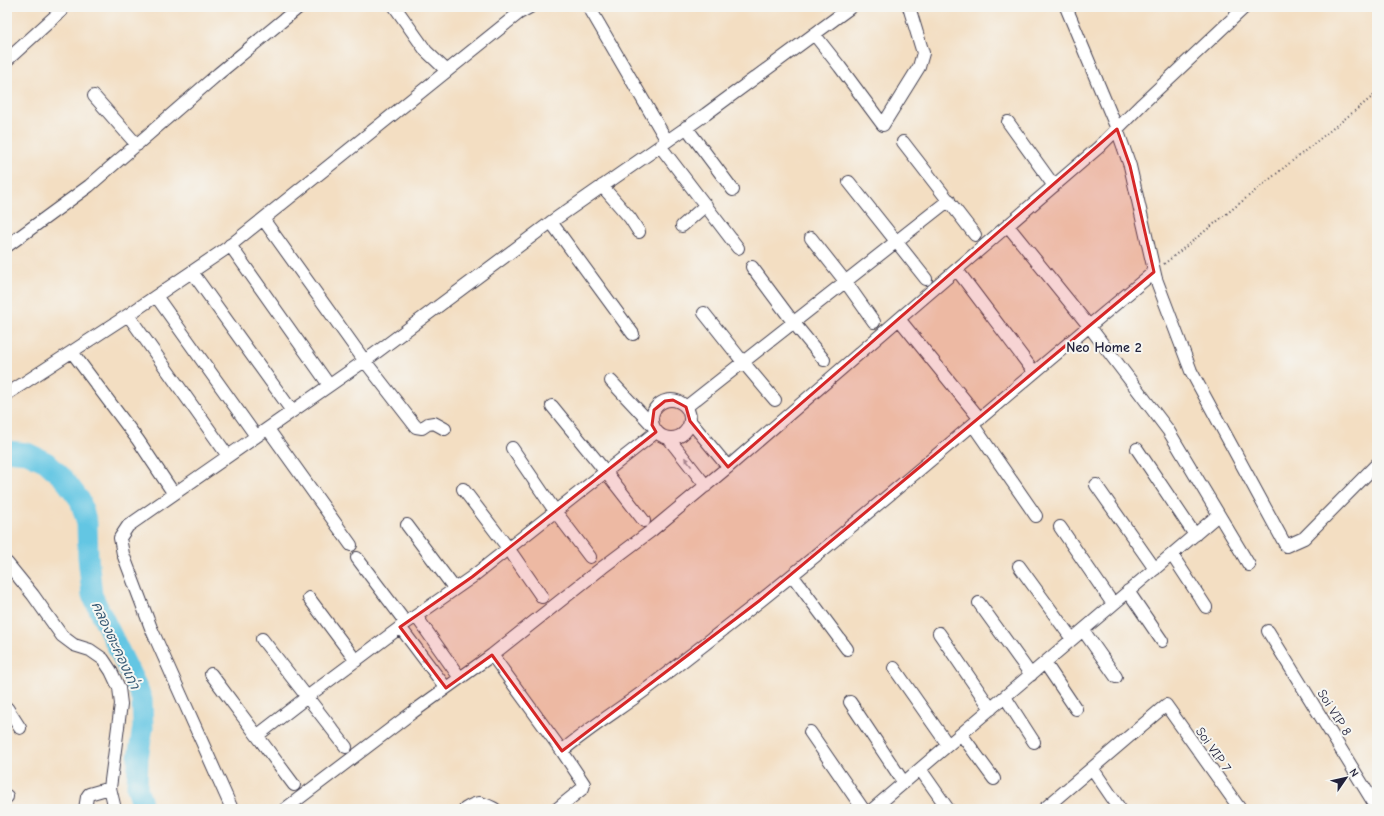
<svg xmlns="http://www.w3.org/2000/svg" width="1384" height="816" viewBox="0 0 1384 816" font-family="'Comic Neue','Playpen Sans Thai',sans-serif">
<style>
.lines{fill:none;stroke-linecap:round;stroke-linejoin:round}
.river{stroke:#64c6e3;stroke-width:21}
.minor-casing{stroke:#413e4f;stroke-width:14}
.path{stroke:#413e4f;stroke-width:2;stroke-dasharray:1 3;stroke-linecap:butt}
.minor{stroke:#fff;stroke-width:12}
.oneway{fill:#9c9ca7}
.marked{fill:#d62828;fill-opacity:0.2;stroke:#d62828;stroke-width:3;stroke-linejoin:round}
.labels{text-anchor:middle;stroke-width:4;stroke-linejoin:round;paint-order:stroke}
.street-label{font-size:13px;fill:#22223b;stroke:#f6f6f2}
.neighbourhood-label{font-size:14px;font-weight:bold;fill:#22223b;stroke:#f6f6f2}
.water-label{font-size:14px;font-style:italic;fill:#395b76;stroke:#f6f6f2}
</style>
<rect width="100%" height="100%" fill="#f6f6f2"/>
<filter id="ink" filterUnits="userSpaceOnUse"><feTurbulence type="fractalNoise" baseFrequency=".025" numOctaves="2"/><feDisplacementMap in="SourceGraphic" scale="8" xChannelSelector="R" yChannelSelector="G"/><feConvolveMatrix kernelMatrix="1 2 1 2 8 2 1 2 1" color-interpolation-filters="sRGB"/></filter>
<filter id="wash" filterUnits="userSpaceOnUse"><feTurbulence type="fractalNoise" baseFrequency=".012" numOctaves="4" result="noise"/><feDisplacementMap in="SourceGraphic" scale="16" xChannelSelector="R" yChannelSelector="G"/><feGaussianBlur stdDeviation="0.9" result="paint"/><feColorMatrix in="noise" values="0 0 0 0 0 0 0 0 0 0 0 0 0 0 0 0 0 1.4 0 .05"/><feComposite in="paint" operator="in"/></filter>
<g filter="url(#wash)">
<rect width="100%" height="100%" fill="#f3dec2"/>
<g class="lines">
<path class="river" d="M 7,451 L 27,453 L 46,462 L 64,479 L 80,500 L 87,523 L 88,557 L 92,595 L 136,685 L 142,700 L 143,727 L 138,758 L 137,788 L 144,809"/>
</g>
</g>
<g filter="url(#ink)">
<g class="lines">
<defs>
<path id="minor" d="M 395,7 L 426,51 L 447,71
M 589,7 L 667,141
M 1066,7 L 1117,129 L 1130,166 L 1156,279 L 1191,371 L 1286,546 L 1304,538 L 1377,464
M 814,34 L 840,67 L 883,125 L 919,67 L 923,53 L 909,7
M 7,60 L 61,11
M 94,96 L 137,145
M 1008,122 L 1054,186
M 686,127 L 733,190
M 903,142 L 975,235
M 660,146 L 738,248
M 849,182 L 926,279
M 602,186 L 630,218 L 639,232
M 263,219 L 364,360 L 416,427 L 422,428 L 428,424 L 434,423 L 445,429
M 551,222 L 633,334
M 682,226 L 706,205
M 1008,226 L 1089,326 L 1168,430 L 1249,565
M 811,238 L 845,281 L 874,322
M 230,245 L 329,385
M 7,246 L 89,186 L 218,74 L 299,7
M 752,267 L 793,322 L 824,360
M 957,270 L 1034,372
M 192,272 L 292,411
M 156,296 L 256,436
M 704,313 L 743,362 L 775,400
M 128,315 L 228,456
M 899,319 L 980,419
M 72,352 L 138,440 L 174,494
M 611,381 L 652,425
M 7,394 L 128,315 L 227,248 L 519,13 L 530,7
M652 419a19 19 0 1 1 38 0a19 19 0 1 1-38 0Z
M 552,406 L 605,471 L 644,521
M 686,407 L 949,200
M 690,421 L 728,467
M 973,425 L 1036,516
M 268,429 L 351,545
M 669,439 L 706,486
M 512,448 L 555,511 L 590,557
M 1137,449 L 1195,535
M 1096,485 L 1155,569
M 463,489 L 508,548 L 542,597
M 407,525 L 455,589
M 1060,527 L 1113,604
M 1172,555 L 1206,607
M 357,558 L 406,623
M 7,563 L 33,595 L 62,636 L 74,645 L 90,650 L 103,659 L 111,671 L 119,688 L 121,704 L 110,788 L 115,809
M 1019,566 L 1072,639
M 792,575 L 847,649
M 1128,591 L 1162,641
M 309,598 L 356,661
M 979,603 L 1031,675
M 416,616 L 460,678
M 400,627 L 446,688
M 1083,630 L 1116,677
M 1268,631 L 1377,808
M 939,633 L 991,709
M 262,639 L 346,747
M 492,655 L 562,751 L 584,784 L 583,788 L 557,809
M 1045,663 L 1076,709
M 894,668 L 948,745
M 211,674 L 294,785
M 1005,697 L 1034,742
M 850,702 L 904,783
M 7,708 L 20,728
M 810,732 L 863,809
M 961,734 L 994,779
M 258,735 L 307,697 L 406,623 L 472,577 L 656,432
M 562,751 C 589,728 620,709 648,688 C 686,659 723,630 760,601 C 894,494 1022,381 1154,272
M 1092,768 L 1120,809
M 920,769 L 948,809
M 7,797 L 7,796
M 85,809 L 87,797 L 89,794 L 110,788
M 232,809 L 151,628 L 123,554 L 120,538 L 128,526 L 373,355 L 551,222 L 706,114 L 851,7
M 285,809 L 413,712 L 492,655 L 603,567 L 651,531 L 728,467 L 899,319 L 1099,147 L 1142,104 L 1245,7
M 465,809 C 479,800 481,802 495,809
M 873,809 L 1218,515
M 1044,809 L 1166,705 L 1240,809"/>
</defs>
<use href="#minor" class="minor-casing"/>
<path class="path" d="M 1164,264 L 1377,93"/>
<use href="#minor" class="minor"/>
</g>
<defs><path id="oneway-solid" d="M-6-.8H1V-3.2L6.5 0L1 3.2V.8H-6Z"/></defs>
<g class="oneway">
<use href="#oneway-solid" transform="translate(688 462) rotate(-127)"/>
<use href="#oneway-solid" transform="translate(423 658) rotate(53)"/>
</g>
</g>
<path class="marked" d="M 1117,129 L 1130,166 L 1154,272 L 759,601 L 562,751 L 492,655 L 446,688 L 400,627 L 472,577 L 656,432 L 652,425 L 654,410 L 665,401 L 673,400 L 686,407 L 690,421 L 728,467 Z"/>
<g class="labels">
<g class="street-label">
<text transform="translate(1335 712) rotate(58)" y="5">Soi VIP 8</text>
<text transform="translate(1214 749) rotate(55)" y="5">Soi VIP 7</text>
</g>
<g class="neighbourhood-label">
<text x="1104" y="352">Neo Home 2</text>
</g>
<g class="water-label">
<text transform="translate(116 645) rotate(65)" y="5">คลองตะคองเก่า</text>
</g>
</g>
<rect width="1384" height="816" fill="none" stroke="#f6f6f2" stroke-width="24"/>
<g transform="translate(1346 778) rotate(56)" stroke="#f6f6f2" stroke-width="3" paint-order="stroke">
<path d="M0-3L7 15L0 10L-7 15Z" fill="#22223b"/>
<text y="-6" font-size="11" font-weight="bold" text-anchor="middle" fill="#22223b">N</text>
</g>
</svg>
